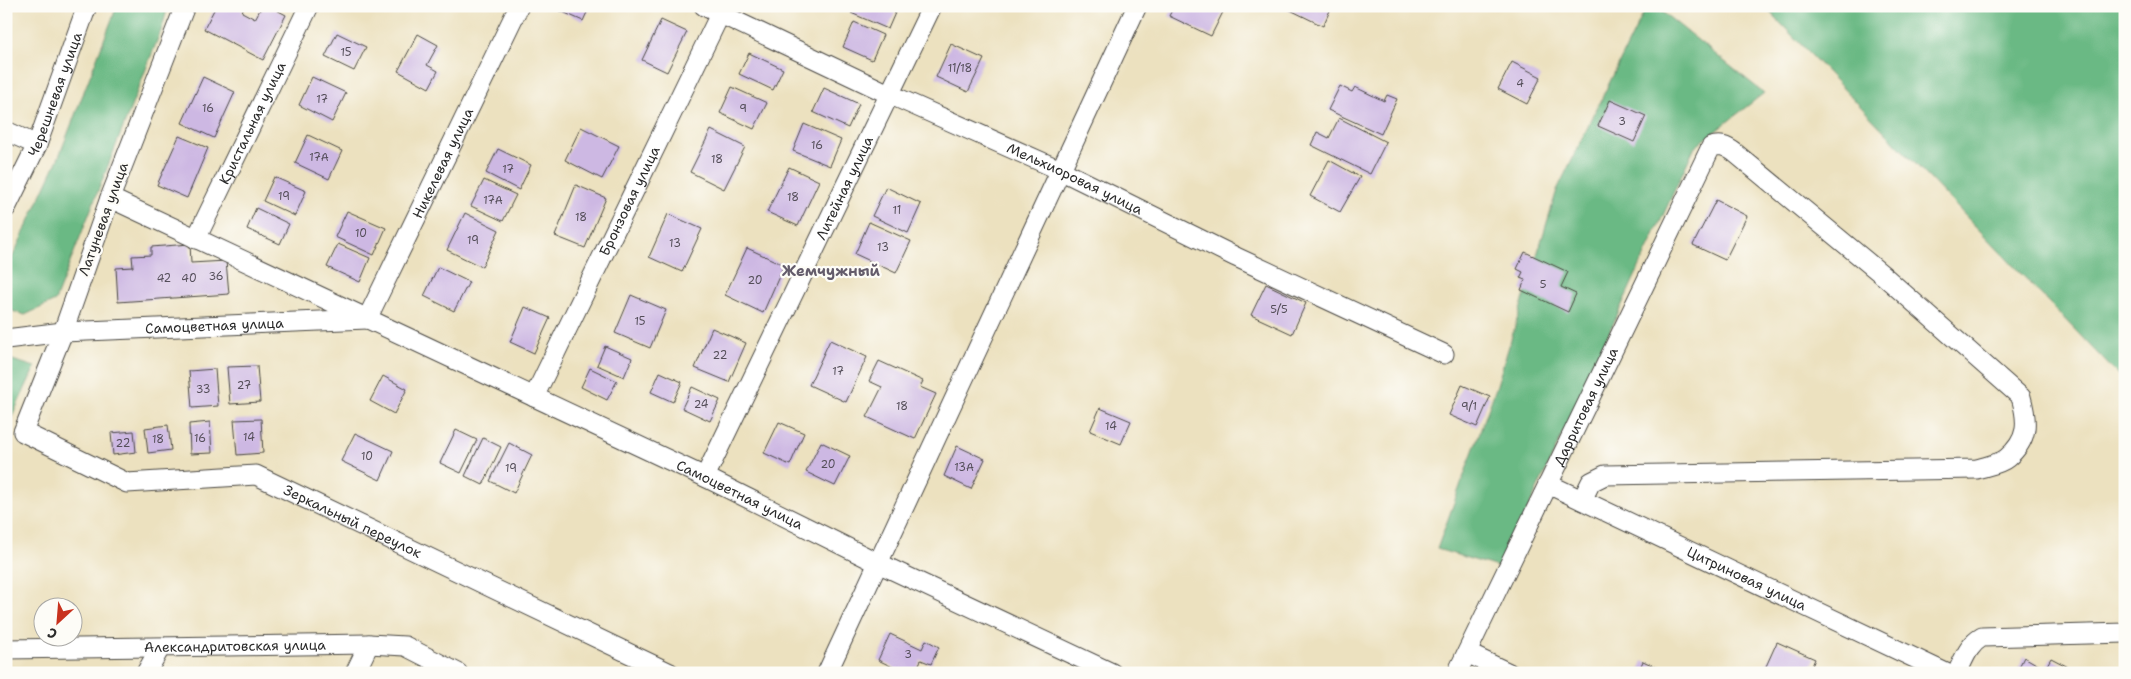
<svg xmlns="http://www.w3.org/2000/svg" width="2131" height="679" viewBox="0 0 2131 679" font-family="'Shantell Sans',sans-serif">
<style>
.forest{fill:#6bb984;stroke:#4b7258}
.building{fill:#cdb8e3}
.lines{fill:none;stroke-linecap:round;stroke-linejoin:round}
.street-casing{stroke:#484641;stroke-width:21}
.street{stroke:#fff;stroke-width:19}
.labels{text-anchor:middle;stroke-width:4.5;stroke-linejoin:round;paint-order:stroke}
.number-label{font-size:11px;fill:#544e59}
.street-label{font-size:14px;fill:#2b2b2b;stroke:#fdfcf7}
.neighbourhood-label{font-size:15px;font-weight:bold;fill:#645c6b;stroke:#fdfcf7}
</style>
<rect width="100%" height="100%" fill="#fdfcf7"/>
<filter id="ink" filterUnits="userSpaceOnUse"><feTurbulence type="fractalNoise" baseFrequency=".02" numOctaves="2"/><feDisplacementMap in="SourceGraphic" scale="10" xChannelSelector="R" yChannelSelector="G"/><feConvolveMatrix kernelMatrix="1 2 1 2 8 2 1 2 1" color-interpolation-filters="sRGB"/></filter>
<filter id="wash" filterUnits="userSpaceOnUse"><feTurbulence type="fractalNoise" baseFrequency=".0096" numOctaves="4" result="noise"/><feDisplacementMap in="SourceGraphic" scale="20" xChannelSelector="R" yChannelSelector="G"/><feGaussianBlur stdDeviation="1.12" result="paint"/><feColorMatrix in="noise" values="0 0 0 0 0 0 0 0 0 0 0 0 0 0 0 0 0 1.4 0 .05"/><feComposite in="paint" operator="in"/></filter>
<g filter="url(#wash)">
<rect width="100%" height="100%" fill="#ece1bf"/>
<path class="forest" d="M 117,6 L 168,6 L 162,28 L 55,301 L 25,315 L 6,309 L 6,271 L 58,159 Z
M 1647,6 L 1655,6 L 1764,93 L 1694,148 L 1501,568 L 1437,549 L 1496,388 L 1557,190 Z
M 1764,6 L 2125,6 L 2125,382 Z
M 6,358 L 35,367 L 9,423 L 6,422 Z"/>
<g id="blocks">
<path class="building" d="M 216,6 L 244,6 L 242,12 L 255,19 L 262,6 L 269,6 L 286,15 L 263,60 L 204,29 Z
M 557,6 L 590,6 L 583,21 L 556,9 Z
M 854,6 L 898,6 L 888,29 L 851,13 Z
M 1174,6 L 1211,6 L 1223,12 L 1211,36 L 1169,16 Z
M 1282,6 L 1332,6 L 1323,26 Z
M 661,20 L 687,32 L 667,72 L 642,60 Z
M 854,22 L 883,35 L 872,60 L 843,47 Z
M 337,33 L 366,47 L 354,71 L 325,57 Z
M 418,34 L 438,45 L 427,65 L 438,71 L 429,88 L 398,71 Z
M 951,44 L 984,59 L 968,92 L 936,77 Z
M 749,53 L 783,69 L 773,90 L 739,74 Z
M 1512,62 L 1541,77 L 1527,104 L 1498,89 Z
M 203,77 L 235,92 L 214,138 L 182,123 Z
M 312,77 L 346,93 L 332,122 L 299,105 Z
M 1340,86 L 1352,92 L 1355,87 L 1384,101 L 1387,95 L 1397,99 L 1381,134 L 1328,110 Z
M 732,87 L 767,103 L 754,129 L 720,113 Z
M 824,88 L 859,104 L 848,128 L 813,112 Z
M 1610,100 L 1646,116 L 1634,142 L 1598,126 Z
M 1339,118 L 1386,142 L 1370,174 L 1311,145 L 1317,132 L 1329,138 Z
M 804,124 L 841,140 L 830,166 L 793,151 Z
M 581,127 L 619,146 L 602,179 L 565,160 Z
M 711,130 L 745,147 L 724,189 L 690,172 Z
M 308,135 L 342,151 L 329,179 L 295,163 Z
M 179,136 L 208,148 L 187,198 L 157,185 Z
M 498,149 L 531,165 L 519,190 L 486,173 Z
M 1329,160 L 1360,177 L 1340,212 L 1310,196 Z
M 789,167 L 819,181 L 798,226 L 767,212 Z
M 274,177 L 306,191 L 295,216 L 263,201 Z
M 484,180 L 516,195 L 503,221 L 471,206 Z
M 576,185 L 606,198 L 585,248 L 555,236 Z
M 886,187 L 921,204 L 908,233 L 872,216 Z
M 1716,200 L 1747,216 L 1725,260 L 1693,245 Z
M 256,208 L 289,224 L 280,244 L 247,229 Z
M 347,211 L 386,228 L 374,255 L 335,237 Z
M 465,213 L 499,230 L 482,267 L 447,250 Z
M 668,214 L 702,229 L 682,272 L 649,257 Z
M 869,222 L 911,241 L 896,273 L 855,254 Z
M 190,244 L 191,263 L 226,261 L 229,294 L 118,302 L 116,268 L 133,267 L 132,256 L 151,255 L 151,247 Z
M 338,244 L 370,258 L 360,282 L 327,267 Z
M 747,248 L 784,265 L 763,313 L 725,295 Z
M 1525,252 L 1568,272 L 1561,287 L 1576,294 L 1568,312 L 1521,290 L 1525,280 L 1520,278 L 1523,272 L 1517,269 Z
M 438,267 L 469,282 L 454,311 L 424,296 Z
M 1266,284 L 1306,303 L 1292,334 L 1251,315 Z
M 631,295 L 666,310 L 650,348 L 615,333 Z
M 525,307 L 550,318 L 534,353 L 510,342 Z
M 712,328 L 746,343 L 729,382 L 695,368 Z
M 830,340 L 867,357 L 846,402 L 809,385 Z
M 605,346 L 632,358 L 624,377 L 597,365 Z
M 879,361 L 923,381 L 920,387 L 936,394 L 915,439 L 867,417 L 882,387 L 869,381 Z
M 257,366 L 260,402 L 230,404 L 227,367 Z
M 590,368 L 617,381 L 607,400 L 581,387 Z
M 215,369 L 218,406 L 192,408 L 189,371 Z
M 660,372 L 682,382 L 673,402 L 651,392 Z
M 383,376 L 407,389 L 394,414 L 370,401 Z
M 1462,385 L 1490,397 L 1477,427 L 1449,415 Z
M 692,387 L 720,400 L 710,421 L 682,408 Z
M 1100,408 L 1131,421 L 1121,444 L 1090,431 Z
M 261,419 L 263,453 L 237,455 L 234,420 Z
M 210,422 L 212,453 L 190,454 L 189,424 Z
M 779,422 L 804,433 L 790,465 L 764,453 Z
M 168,425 L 171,450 L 148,453 L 145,428 Z
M 456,430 L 477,440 L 461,473 L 440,463 Z
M 134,431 L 136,452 L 113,455 L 111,433 Z
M 355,433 L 393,451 L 380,480 L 341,461 Z
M 483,438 L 501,447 L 483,485 L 465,476 Z
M 821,442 L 850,456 L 835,486 L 806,472 Z
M 509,443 L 532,455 L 514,493 L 490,481 Z
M 957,446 L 985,459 L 971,489 L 944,476 Z
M 890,634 L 922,649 L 926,640 L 939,647 L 931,664 L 921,660 L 915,673 L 905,673 L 878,660 Z
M 1777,642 L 1815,659 L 1809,673 L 1763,673 Z
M 2024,657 L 2045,669 L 2051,658 L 2076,671 L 2075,673 L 2016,673 Z
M 1643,661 L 1669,673 L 1638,673 Z"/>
</g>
</g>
<g filter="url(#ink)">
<use href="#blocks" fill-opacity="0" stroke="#484641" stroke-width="1"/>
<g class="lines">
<defs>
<g id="street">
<path id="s1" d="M 185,6 L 110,198 L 63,332 L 23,432 L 127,483 L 256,475 L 670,673"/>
<path id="s2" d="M 704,6 L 891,95 L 1060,170 L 1236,257 L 1444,354"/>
<path d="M 6,131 L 37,145"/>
<path id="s3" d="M 110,198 L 705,477 L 878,563 L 1112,673"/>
<path id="s4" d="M 6,208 L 37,145 L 87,6"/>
<path id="s5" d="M 196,239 L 309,6"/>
<path id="s6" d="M 6,339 L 63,332 L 367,319 L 519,6"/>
<path id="s7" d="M 534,397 L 724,6"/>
<path id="s8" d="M 705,477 L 932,6"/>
<path id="s9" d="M 1548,484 L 1946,673"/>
<path id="s10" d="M 6,649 L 369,644 L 405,646 L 458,673"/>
<path d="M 1467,653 L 1509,673"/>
<path d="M 146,673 L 160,648"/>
<path d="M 355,673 L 369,644"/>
<path d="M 827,673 L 1137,6"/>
<path id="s11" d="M 1457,673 L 1711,147 C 1720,144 1726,146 1734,152 L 1884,276 L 2021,397 C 2028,422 2029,439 2007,458 C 2000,464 1986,466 1977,469 L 1605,475 L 1591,482 L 1582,500"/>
<path d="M 1957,673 C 1964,659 1968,645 1982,637 L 2125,633"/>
</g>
</defs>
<use href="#street" class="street-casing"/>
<use href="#street" class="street"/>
</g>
</g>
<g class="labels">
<g class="number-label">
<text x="346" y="56">15</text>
<text x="960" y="72">11/18</text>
<text x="1520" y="87">4</text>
<text x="322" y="103">17</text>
<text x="208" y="112">16</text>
<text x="743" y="112">9</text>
<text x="1622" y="125">3</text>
<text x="817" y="149">16</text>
<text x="319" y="161">17А</text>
<text x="717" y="163">18</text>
<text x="508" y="173">17</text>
<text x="284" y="200">19</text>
<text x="793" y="201">18</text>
<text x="493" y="204">17А</text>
<text x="897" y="214">11</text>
<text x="581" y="221">18</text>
<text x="361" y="237">10</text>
<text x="473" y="244">19</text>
<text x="675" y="247">13</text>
<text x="883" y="251">13</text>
<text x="216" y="280">36</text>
<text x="164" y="282">42</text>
<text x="189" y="282">40</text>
<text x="755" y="284">20</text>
<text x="1543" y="288">5</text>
<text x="1279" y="313">5/5</text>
<text x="640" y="325">15</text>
<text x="720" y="359">22</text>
<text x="838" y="375">17</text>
<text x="244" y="389">27</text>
<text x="203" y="393">33</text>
<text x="701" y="408">24</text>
<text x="902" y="410">18</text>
<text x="1469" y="410">9/1</text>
<text x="1111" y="430">14</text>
<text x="249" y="441">14</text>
<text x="200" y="442">16</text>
<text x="158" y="443">18</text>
<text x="123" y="447">22</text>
<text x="367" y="460">10</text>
<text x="828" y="468">20</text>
<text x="964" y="471">13А</text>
<text x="511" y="472">19</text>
<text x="908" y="658">3</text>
</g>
<g class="street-label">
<text dy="5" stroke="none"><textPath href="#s4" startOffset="124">Черешневая улица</textPath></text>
<text dy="5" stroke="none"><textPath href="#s5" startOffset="129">Кристальная улица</textPath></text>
<text dy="5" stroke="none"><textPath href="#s6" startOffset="535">Никелевая улица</textPath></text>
<text dy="5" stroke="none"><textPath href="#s2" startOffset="409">Мельхиоровая улица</textPath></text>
<text dy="5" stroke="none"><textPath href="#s8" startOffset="321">Литейная улица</textPath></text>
<text dy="5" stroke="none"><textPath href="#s7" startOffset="218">Бронзовая улица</textPath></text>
<text transform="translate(103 219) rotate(-70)" y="5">Латуневая улица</text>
<text dy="5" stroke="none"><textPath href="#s6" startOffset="209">Самоцветная улица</textPath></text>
<text dy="5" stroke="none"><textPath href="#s11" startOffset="296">Дарритовая улица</textPath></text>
<text dy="5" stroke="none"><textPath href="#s3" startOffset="696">Самоцветная улица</textPath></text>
<text dy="5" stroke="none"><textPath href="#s1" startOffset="808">Зеркальный переулок</textPath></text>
<text dy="5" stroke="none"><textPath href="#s9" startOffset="220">Цитриновая улица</textPath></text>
<text dy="5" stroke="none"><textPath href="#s10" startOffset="229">Александритовская улица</textPath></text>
</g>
<g class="neighbourhood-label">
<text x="831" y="276">Жемчужный</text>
</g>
</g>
<rect width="2131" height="679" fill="none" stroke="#fdfcf7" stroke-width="25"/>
<g transform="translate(58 622) rotate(206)"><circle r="24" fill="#fdfcf7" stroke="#a9a8a5"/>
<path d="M0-4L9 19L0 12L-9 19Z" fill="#c8321e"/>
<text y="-8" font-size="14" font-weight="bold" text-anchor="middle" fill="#2b2b2b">С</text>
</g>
</svg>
